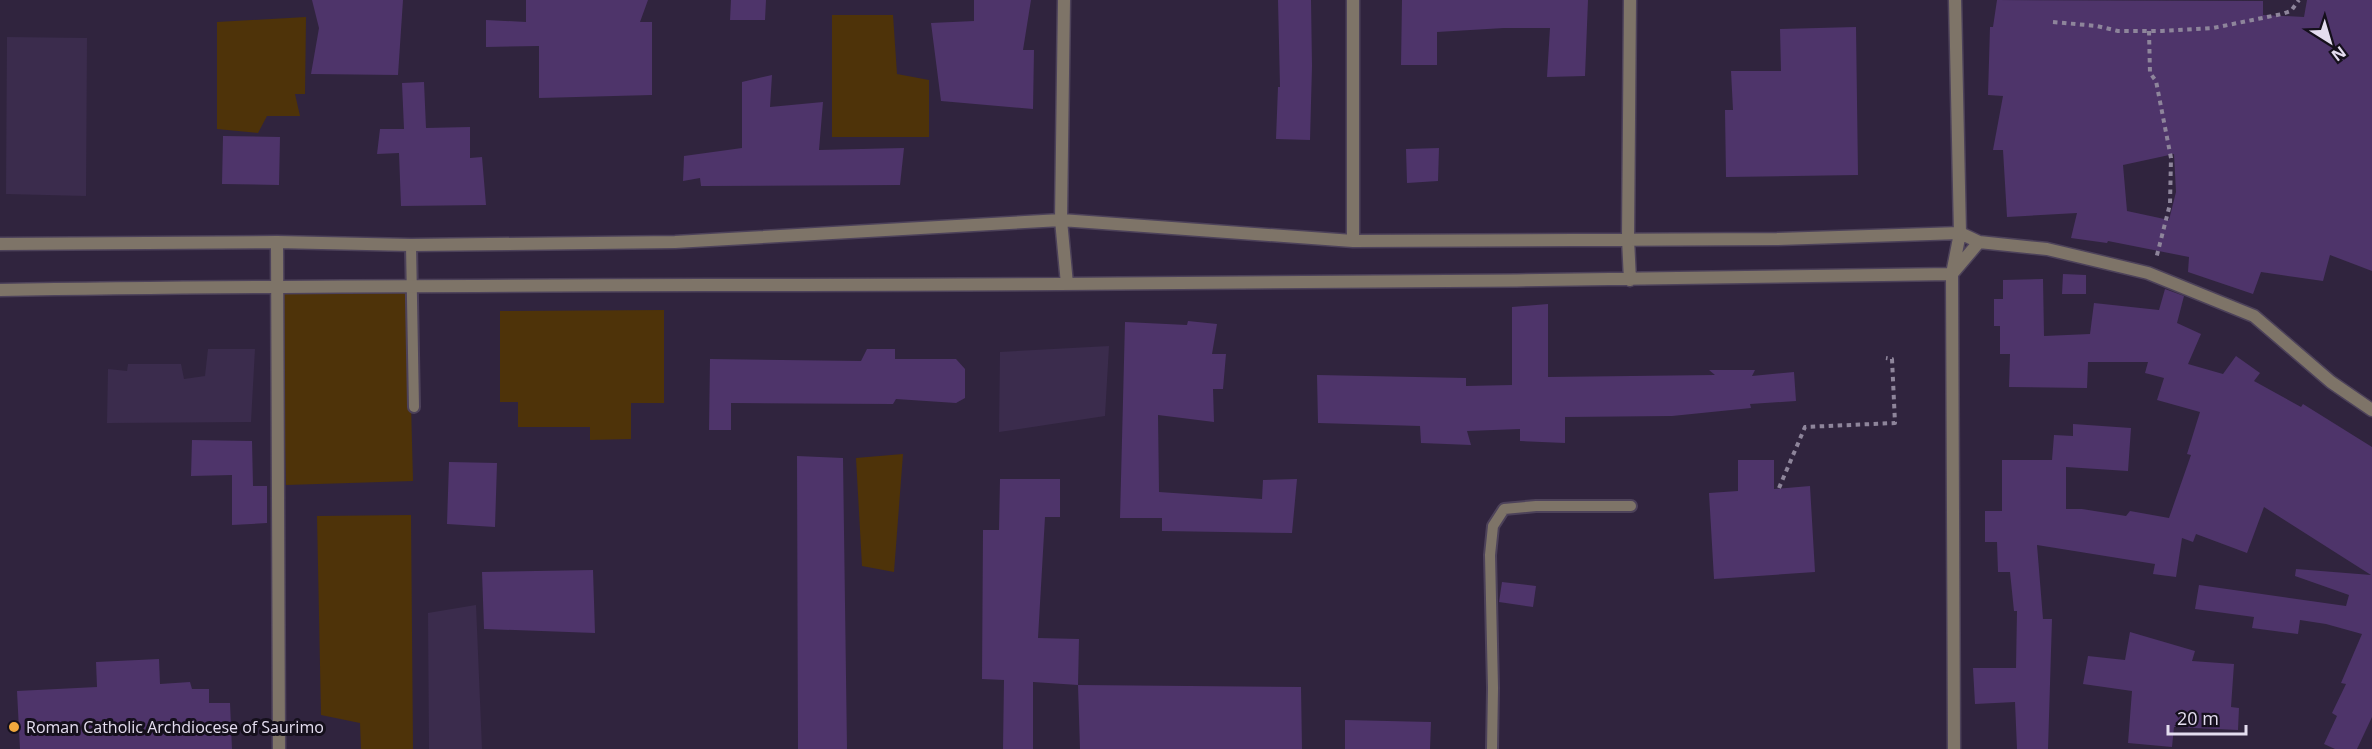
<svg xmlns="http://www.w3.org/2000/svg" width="2372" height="749" viewBox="0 0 2372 749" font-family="'Open Sans',sans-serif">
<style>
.built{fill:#3b2c4d}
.green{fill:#4e3309}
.building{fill:#4e346a;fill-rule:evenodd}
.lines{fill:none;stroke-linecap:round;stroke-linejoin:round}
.lane-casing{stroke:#4d425a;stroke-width:14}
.street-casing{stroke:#4d425a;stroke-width:15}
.path{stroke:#8e859b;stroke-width:4;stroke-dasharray:4.5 4.5;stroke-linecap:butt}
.lane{stroke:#7e7468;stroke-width:10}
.street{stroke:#7e7468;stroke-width:12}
.poi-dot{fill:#efa73d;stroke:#15101c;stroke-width:2}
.labels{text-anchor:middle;stroke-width:6;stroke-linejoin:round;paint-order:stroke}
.poi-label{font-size:16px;fill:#e4ddef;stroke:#15101c;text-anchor:start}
</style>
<rect width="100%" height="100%" fill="#30243e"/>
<path class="built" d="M 7,37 L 87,38 L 86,196 L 6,194 Z
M 1109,346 L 1105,416 L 999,432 L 1000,352 Z
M 208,349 L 255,349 L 251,422 L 107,423 L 108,369 L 127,371 L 128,364 L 181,364 L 184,379 L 205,376 Z
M 476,605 L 482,749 L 429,749 L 428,613 Z"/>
<path class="green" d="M 832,15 L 893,15 L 897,74 L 929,80 L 929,137 L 832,137 Z
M 306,17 L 305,94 L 295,94 L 300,116 L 267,116 L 258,133 L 217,129 L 217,22 Z
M 408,287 L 413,481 L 286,485 L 281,291 Z
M 664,310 L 664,403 L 631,403 L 631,439 L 590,440 L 590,427 L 518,427 L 518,402 L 500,402 L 500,311 Z
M 903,454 L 894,572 L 862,566 L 856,458 Z
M 411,515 L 413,749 L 361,749 L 360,723 L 321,715 L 317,516 Z"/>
<path class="building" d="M 312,0 L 403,0 L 398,75 L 311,74 L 319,28 Z
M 526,0 L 648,0 L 640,22 L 652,22 L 652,95 L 539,98 L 539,46 L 486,47 L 486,20 L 526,22 Z
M 731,0 L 766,0 L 765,20 L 730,20 Z
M 974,0 L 1031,0 L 1023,50 L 1034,50 L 1033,109 L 941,101 L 931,23 L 974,21 Z
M 1278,0 L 1311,0 L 1312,66 L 1310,140 L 1276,139 L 1278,87 L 1280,87 Z
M 1402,0 L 1588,0 L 1585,76 L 1547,77 L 1550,28 L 1504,28 L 1437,32 L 1437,65 L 1401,65 Z
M 1997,0 L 2263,1 L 2263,15 L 2304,17 L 2307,0 L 2372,0 L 2372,271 L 2330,255 L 2323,281 L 2261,272 L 2253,294 L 2188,272 L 2189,257 L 2108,241 L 2107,243 L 2071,238 L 2077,213 L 2007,217 L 2003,150 L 1993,150 L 2003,96 L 1988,95 L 1990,27 L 1993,27 ZM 2174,154 L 2176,192 L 2169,220 L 2127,211 L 2123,165 Z
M 1856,27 L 1858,175 L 1726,177 L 1725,110 L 1733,110 L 1731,71 L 1781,71 L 1780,29 Z
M 772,75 L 770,107 L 823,102 L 819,150 L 904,148 L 900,185 L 701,186 L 700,178 L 683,181 L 684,156 L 742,148 L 742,82 Z
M 424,82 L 426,128 L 470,127 L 470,158 L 482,157 L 486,205 L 401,206 L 399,153 L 377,154 L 380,129 L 404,129 L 402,83 Z
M 223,136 L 280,137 L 279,185 L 222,184 Z
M 1439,148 L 1438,181 L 1407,183 L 1406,149 Z
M 2063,274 L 2086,275 L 2086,294 L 2062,294 Z
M 2043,279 L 2044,336 L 2090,334 L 2094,303 L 2159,310 L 2165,289 L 2184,296 L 2177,323 L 2201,334 L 2188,364 L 2223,374 L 2236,356 L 2260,373 L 2254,381 L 2301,407 L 2303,404 L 2372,447 L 2372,717 L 2357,749 L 2335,749 L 2324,744 L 2337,716 L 2332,713 L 2346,684 L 2341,683 L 2362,634 L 2326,624 L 2300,620 L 2298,634 L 2252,628 L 2254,617 L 2195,609 L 2199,585 L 2346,606 L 2349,595 L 2295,576 L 2296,569 L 2371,575 L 2264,507 L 2247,553 L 2196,534 L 2193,542 L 2182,538 L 2176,577 L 2153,574 L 2155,564 L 2037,545 L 2043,619 L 2052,619 L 2048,749 L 2017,749 L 2015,702 L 1975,704 L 1973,668 L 2016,668 L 2017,611 L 2014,611 L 2010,572 L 1998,572 L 1997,542 L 1985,542 L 1985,511 L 2002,511 L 2002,460 L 2052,460 L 2054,435 L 2073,436 L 2073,424 L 2131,428 L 2128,471 L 2066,467 L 2066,509 L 2082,509 L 2126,516 L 2130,511 L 2169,518 L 2191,455 L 2187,454 L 2200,412 L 2157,400 L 2164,378 L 2145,373 L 2148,362 L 2088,362 L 2087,388 L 2009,387 L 2010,354 L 2000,354 L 2000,326 L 1994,326 L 1994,299 L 2003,299 L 2003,280 Z
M 1548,304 L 1548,377 L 1715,375 L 1709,370 L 1755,370 L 1752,376 L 1794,372 L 1796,401 L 1750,404 L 1751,408 L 1672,416 L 1565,417 L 1565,443 L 1520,441 L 1520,429 L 1467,431 L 1471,445 L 1421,443 L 1420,426 L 1318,423 L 1317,375 L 1466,378 L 1466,386 L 1512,385 L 1512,307 Z
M 1188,321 L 1217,324 L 1212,354 L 1226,354 L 1223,389 L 1213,389 L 1214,422 L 1158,415 L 1159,492 L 1262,499 L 1263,480 L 1297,479 L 1292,533 L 1162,531 L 1162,518 L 1120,518 L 1125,322 L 1187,325 Z
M 867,349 L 895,349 L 895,359 L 956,359 L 965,369 L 965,398 L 956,403 L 896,399 L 893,404 L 731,403 L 731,430 L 709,430 L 710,359 L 861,361 Z
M 192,440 L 252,441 L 253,486 L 267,486 L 267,523 L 232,525 L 232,475 L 191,476 Z
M 797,456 L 843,458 L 847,749 L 798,749 Z
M 1738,460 L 1774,460 L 1774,489 L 1810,486 L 1815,572 L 1714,579 L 1709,493 L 1738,491 Z
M 449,462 L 497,463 L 495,527 L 447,524 Z
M 1000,479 L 1060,479 L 1060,517 L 1045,517 L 1038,638 L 1079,639 L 1078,685 L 1033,682 L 1033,749 L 1003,749 L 1004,680 L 982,679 L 983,530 L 999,530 Z
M 593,570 L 595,633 L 484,629 L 482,572 Z
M 1502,582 L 1536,586 L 1533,607 L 1499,602 Z
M 2130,632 L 2195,651 L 2192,661 L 2234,664 L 2231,707 L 2239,708 L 2238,730 L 2174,727 L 2172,747 L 2128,743 L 2132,691 L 2083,684 L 2088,656 L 2125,660 Z
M 159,659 L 160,684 L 190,682 L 192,689 L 209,689 L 209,703 L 230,703 L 232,749 L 20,749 L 17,691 L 97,687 L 96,662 Z
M 1078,685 L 1301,687 L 1302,749 L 1080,749 Z
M 1345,720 L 1431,722 L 1430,749 L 1345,749 Z"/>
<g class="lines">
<defs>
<path id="lane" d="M 411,245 L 414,407
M 1492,749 L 1493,688 L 1490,555 L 1493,526 L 1504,509 L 1536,506 L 1631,506"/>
<path id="street" d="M 1064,0 L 1061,220 L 1067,284
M 1630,0 L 1628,239 L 1630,280
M 1353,241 L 1353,0
M 277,242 L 279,749
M 0,244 L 277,242 L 411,245 L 675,242 L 1061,220 L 1353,241 L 1777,239 L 1960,233 L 1979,242 L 2047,249 L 2148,273 L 2254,316 L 2331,382 L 2372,410
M 0,290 C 353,284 706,286 1060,284 C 1357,283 1655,279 1952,274 L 1979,242
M 1954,749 L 1952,274 L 1960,233 L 1955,0"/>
</defs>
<use href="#lane" class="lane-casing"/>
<use href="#street" class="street-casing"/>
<path class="path" d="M 2053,22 L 2097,26 L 2118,31 L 2162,31 L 2213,28 L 2282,14 L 2291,11 L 2299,0
M 2149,31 L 2150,73 L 2156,81 L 2171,158 L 2170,204 L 2156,259
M 1779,488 L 1805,427 L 1895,423 L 1892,359 L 1886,358"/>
<use href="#lane" class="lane"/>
<use href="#street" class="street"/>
</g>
<circle class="poi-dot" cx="14" cy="727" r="6"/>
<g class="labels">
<g class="poi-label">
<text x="26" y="733">Roman Catholic Archdiocese of Saurimo</text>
</g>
</g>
<g transform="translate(2330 42) rotate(143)" stroke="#15101c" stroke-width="4.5" paint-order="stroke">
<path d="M0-4.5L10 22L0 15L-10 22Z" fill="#e4ddef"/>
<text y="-9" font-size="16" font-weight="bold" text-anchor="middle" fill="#e4ddef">N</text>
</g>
<path d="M2168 725v9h78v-9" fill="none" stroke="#e4ddef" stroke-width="3"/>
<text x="2177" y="725" font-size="18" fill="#e4ddef" stroke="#15101c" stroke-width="4.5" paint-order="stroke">20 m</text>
</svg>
